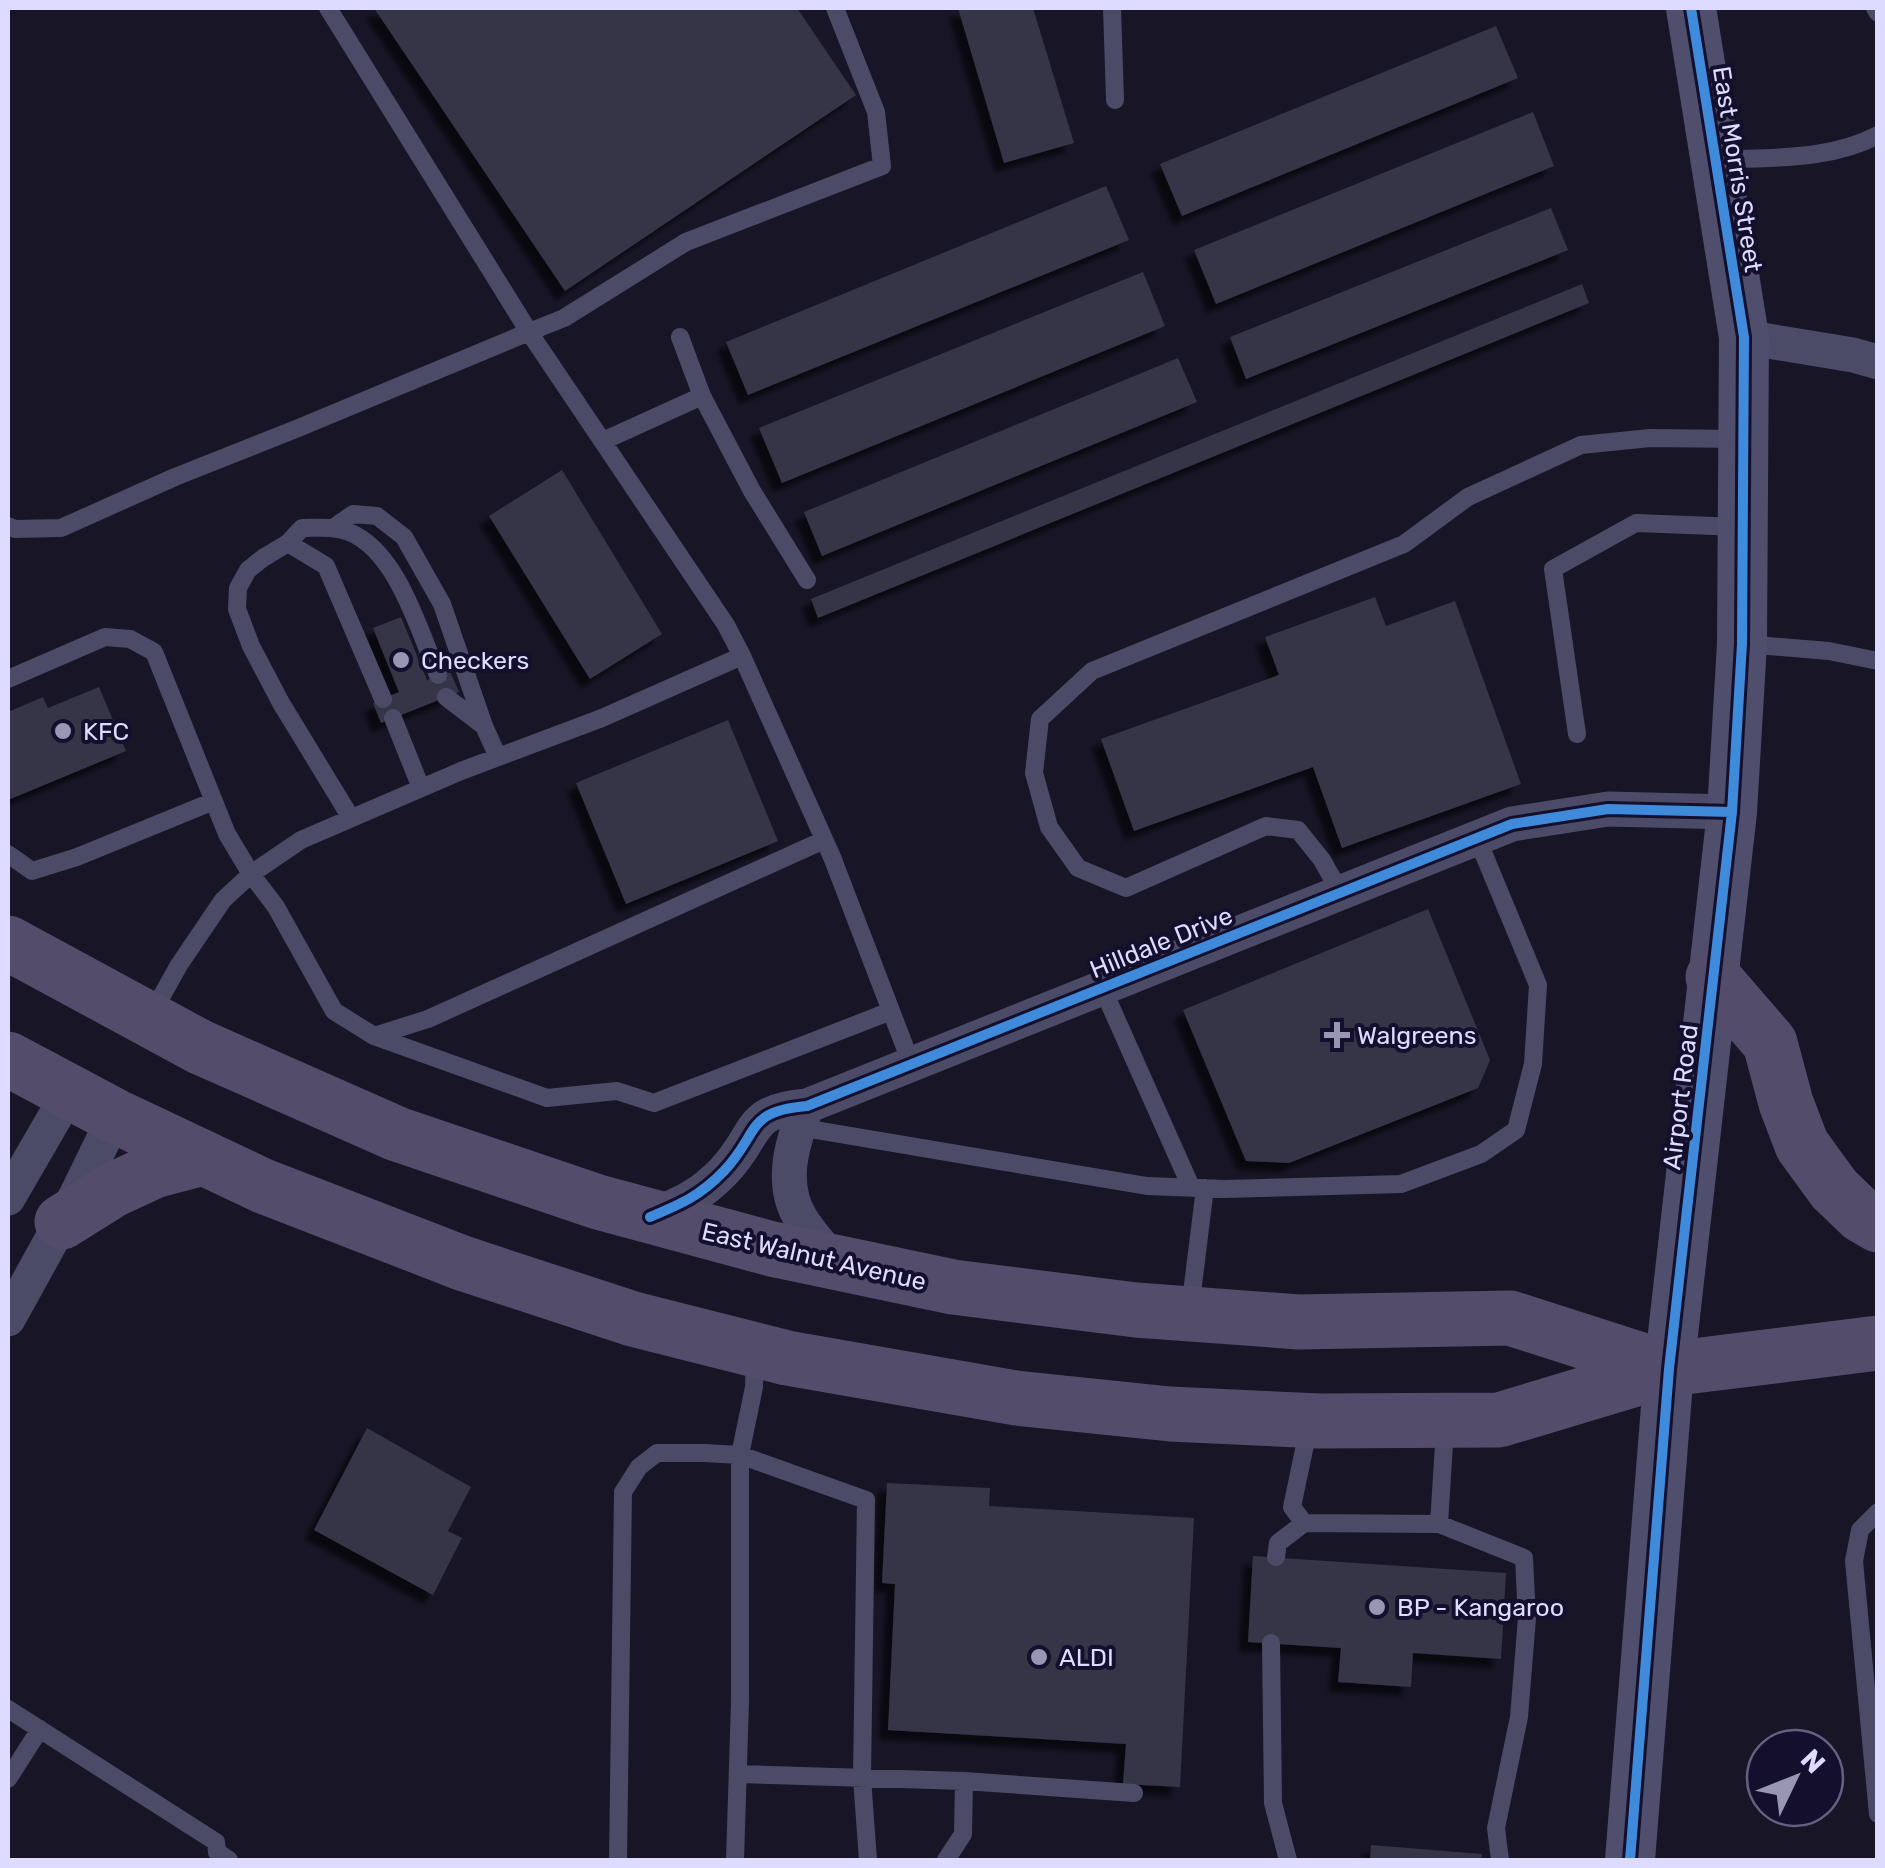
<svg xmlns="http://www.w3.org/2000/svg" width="1885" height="1868" viewBox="0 0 1885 1868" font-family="Rubik,sans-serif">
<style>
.building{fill:#363447;filter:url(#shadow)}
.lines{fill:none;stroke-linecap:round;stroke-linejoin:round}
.lane{stroke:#4b4b67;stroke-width:18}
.street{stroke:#4b4b67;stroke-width:35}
.secondary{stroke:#4f4e6d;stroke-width:50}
.primary{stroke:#544c6b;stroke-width:55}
.cycleway-casing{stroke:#130f2c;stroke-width:16}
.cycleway{stroke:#408adc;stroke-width:10}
.poi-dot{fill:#9896b3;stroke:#130f2c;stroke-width:4}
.labels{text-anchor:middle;stroke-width:8;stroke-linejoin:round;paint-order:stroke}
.street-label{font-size:25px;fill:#dddbff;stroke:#130f2c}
.poi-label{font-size:25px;fill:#dddbff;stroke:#130f2c;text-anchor:start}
</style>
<defs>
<filter id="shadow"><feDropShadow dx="-9" dy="9" stdDeviation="2.5" flood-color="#0009"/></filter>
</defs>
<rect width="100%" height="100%" fill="#181526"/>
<path class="building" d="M 374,8 L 797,8 L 856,95 L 565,291 Z
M 958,8 L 1033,8 L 1074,143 L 1004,163 Z
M 1496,26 L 1518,78 L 1182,216 L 1160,164 Z
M 1533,112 L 1554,166 L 1216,304 L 1194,250 Z
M 1106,186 L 1129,240 L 748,395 L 726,342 Z
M 1551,208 L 1568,250 L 1246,379 L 1230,337 Z
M 1143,272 L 1165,326 L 782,483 L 759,428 Z
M 1582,284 L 1589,303 L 818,618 L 811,599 Z
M 1178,358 L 1197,402 L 822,556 L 804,512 Z
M 562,470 L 662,634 L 590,679 L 489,516 Z
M 1375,597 L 1386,626 L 1455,601 L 1521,784 L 1342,848 L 1313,767 L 1134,831 L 1101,739 L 1279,675 L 1265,637 Z
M 401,617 L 427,680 L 450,671 L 459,692 L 381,723 L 373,703 L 399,692 L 373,628 Z
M 99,687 L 126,751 L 8,800 L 8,712 L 43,697 L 48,708 Z
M 728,720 L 778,841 L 626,904 L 576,783 Z
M 1428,909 L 1490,1060 L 1478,1088 L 1289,1163 L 1246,1161 L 1183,1010 Z
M 367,1428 L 471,1487 L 448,1531 L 462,1538 L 433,1595 L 314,1530 Z
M 887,1483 L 990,1488 L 989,1506 L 1194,1518 L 1180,1787 L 1123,1784 L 1126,1744 L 888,1730 L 895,1584 L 882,1583 Z
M 1253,1556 L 1506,1573 L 1501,1659 L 1413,1653 L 1411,1687 L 1338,1682 L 1341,1648 L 1248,1642 Z
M 1371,1845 L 1482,1854 L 1481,1860 L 1370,1860 Z"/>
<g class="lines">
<path class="lane" d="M 835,8 L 876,112 L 882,166 L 686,242 L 564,318 L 529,332 L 726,625 L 742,656 L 832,857 L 911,1063
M 1112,8 L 1115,100
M 1875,8 L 1878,13
M 1716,160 C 1770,157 1829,161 1878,135
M 680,337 L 702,396 L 752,491 L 807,580
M 603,441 L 702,396
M 8,526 L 15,529 L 61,528 L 175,477 L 296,429 L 529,332 L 328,8
M 333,528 L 353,514 L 377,516 L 404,537 L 442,604 L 484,726 L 498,757
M 288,543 L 326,566 L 383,699
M 1744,644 L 1829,651 L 1878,661
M 8,679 L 105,637 L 130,639 L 154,652 L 227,834 L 251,874 L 276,907 L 334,1011 L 374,1036 L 547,1098 L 617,1091 L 654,1103 L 891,1011
M 446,697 L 484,726
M 393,718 L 421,788
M 1577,734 L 1553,569 L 1636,523 L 1739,527
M 351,818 L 281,703 L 251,646 L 237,609 L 238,588 L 248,570 L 263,558 L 288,543 L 302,528 C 318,528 334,526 349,532 C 397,551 419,630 438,675
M 8,854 L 32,871 L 77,857 L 214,801
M 1340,892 L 1322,860 L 1298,830 L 1266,826 L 1126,888 L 1078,868 L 1049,827 L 1034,773 L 1040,719 L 1092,671 L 1404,544 L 1468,497 L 1581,445 L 1650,438 L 1743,439
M 1102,987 L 1191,1187
M 151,1015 L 179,965 L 223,900 L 251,874 L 301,840 L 461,771 L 602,718 L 742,656
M 374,1036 L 428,1019 L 824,840
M 798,1127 L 1147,1186 L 1225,1189 L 1401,1184 L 1481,1154 L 1516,1130 L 1533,1064 L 1538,985 L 1477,838
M 1190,1309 L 1205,1188
M 1309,1426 L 1292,1507 L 1304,1523 L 1439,1524 L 1445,1428
M 1878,1512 L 1860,1530 L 1854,1561 L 1878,1814
M 1439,1524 L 1524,1558 L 1527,1618 L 1519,1717 L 1496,1828 L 1500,1860
M 1276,1557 L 1278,1543 L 1304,1523
M 1271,1643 L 1273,1803 L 1288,1860
M 8,1709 L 216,1842 L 217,1852 L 229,1860
M 738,1774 L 964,1781 L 963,1834 L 946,1860
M 8,1779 L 40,1729
M 964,1781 L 1134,1793
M 618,1860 L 623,1492 L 639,1467 L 657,1453 L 704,1453 L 740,1455 L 866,1500 L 862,1778 L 868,1860
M 735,1860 L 740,1702 L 740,1455 L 754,1387 L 755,1355"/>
<path class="street" d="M 1744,337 L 1853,355 L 1878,362
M 807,1106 C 792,1141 779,1184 801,1219 C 810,1234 824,1248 835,1263
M 8,1198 L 70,1091
M 650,1217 C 681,1204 700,1196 724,1171 C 760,1133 745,1111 807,1106 L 1512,824 L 1608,809 L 1732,812
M 8,1319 L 77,1194 L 115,1116"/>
<path class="secondary" d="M 1630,1860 L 1669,1369 L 1732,812 L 1742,644 L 1744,337 L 1691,8"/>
<path class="primary" d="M 8,943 L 200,1047 L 397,1134 L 598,1202 L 772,1249 L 953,1287 L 1136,1310 L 1299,1322 L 1510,1318 L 1669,1369
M 1713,977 L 1770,1043 L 1786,1103 L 1802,1145 L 1834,1189 L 1861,1215 L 1878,1225
M 8,1059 L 115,1116 L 263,1186 L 462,1263 L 633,1319 L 787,1358 L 1016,1398 L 1170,1414 L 1320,1421 L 1499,1420 L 1669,1369 L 1878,1343
M 62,1222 L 113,1190 L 154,1171 L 203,1158"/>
<defs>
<path id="cycleway" d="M 650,1217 C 681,1204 700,1196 724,1171 C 760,1133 745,1111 807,1106 L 1512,824 L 1608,809 L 1732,812
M 1630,1860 L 1669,1369 L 1732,812 L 1742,644 L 1744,337 L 1691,8"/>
</defs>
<use href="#cycleway" class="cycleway-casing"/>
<use href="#cycleway" class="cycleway"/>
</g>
<g class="poi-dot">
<circle cx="401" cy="660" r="10"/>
<circle cx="63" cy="731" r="10"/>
<path d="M1332 1020h10v10h10v10h-10v10h-10v-10h-10v-10h10z"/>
<circle cx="1377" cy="1607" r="10"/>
<circle cx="1039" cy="1657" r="10"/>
</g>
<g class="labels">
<g class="street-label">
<text transform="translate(1738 169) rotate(81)" y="9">East Morris Street</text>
<text transform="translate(1161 942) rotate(-22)" y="9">Hilldale Drive</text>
<text transform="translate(1680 1097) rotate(-83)" y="9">Airport Road</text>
<text transform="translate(814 1256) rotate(13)" y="9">East Walnut Avenue</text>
</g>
<g class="poi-label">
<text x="421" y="669">Checkers</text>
<text x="83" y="740">KFC</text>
<text x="1357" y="1044">Walgreens</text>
<text x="1397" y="1616">BP - Kangaroo</text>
<text x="1059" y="1666">ALDI</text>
</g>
</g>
<rect width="1885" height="1868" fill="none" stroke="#dddbff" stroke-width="20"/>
<g transform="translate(1795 1778) rotate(47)"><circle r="48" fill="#130f2c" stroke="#646180" stroke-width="2.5"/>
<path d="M0-8L18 38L0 25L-18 38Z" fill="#9896b3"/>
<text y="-15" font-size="28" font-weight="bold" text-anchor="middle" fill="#dddbff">N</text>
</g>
</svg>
